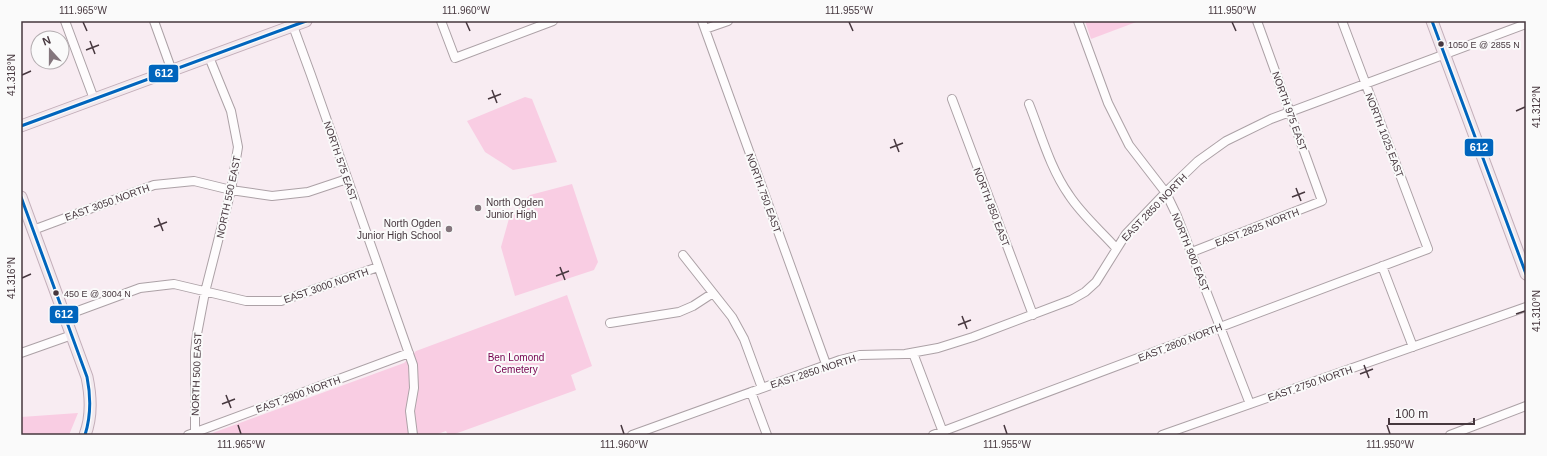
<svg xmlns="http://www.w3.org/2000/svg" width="1547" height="456" viewBox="0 0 1547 456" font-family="Helvetica,sans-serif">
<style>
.green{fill:#f9cde3}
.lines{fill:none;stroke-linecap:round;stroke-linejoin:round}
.minor-casing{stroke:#aca1a6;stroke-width:10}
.major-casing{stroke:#c3aeb9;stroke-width:13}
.minor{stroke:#fefcfd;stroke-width:8}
.major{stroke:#f2e9ee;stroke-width:11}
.bus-1-casing{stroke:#fafafa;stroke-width:6}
.bus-1{stroke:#0065bd;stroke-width:3}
.ticks{fill:none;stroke:#46373e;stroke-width:1.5}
.bus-dot{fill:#46373e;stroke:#fafafa;stroke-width:1.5}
.poi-dot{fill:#84767d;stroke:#fafafa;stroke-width:1.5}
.labels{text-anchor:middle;stroke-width:4;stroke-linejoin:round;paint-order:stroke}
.bus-label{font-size:9px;fill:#46373e;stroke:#fafafa;text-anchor:start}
.street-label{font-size:10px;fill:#46373e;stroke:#fafafa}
.poi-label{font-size:10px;fill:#46373e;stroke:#fafafa;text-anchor:start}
.park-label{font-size:10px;fill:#74014e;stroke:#fafafa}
.line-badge{stroke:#fafafa;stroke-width:1.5}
.badge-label{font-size:11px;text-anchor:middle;font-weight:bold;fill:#fff}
.neatline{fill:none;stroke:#46373e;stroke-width:1.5}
.ticks-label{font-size:10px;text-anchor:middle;fill:#46373e}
</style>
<rect width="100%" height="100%" fill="#f8ecf2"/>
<path class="green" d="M 1085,21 L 1139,21 L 1091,39 Z
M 525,97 L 532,99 L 557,162 L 513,170 L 485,152 L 467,121 Z
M 572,184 L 598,262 L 594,270 L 515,296 L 501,247 L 510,215 L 530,195 Z
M 567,295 L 592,366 L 571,375 L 576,390 L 452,435 L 448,435 L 446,431 L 435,435 L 207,435 L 404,363 L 416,351 Z
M 78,413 L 69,435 L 21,435 L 21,417 Z"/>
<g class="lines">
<defs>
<path id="minor" d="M 65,21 L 94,99
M 154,21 L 172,71
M 441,21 L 455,58 L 553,21
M 702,21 L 826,364
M 1078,21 L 1108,103 L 1129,145 L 1166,193 L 1177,216 L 1250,404
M 293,26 L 311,75 L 413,365 L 414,388 L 410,411 L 413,435
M 705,29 L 728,21
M 952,99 L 1033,315
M 1029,104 C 1041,134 1050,168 1069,195 C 1082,215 1100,230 1116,248
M 33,230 L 154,185 L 194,181 L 231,190 L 272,196 L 308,192 L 347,179
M 1192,252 L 1322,201 L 1257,21
M 683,255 L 732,317 L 744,339 L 762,388
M 1382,266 L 1413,347
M 64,316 L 140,288 L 174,284 L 246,301 L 281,301 L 378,267
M 610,323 L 679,312 L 693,306 L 713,293
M 21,353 L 72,335
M 913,353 L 944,435
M 751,392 L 767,435
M 195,432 L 195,352 L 197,334 L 205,292 L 231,190 L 238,147 L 231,111 L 209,57
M 188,435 L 409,353
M 632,435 L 840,360 L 860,355 L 905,354 L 938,348 L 973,337 L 1071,300 L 1085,292 L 1096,282 L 1126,234 L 1171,187 L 1198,161 L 1226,141 L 1271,119 L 1526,24
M 933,435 L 1428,249 L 1342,21
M 1162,435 L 1526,307
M 1450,435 L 1526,406"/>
<path id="major" d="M 1432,21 L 1526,274
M 21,126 L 306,21
M 21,197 L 87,377 C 91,396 92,417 85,435"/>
</defs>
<use href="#minor" class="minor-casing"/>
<use href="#major" class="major-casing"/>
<use href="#minor" class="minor"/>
<use href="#major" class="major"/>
<defs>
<path id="bus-1" d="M 1432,21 L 1526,274
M 21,126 L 306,21
M 21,197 L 87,377 C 91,397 91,416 85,435"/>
</defs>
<use href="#bus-1" class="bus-1-casing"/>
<use href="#bus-1" class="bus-1"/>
</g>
<path class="ticks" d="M 83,22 L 87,31M 466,22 L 470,31M 849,22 L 853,31M 1232,22 L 1236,31M 90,41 L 95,54M 86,50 L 99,45M 22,75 L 31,71M 492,90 L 497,103M 488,99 L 501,94M 1516,111 L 1525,107M 894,139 L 899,152M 890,148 L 903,143M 1296,188 L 1301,201M 1292,197 L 1305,192M 158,218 L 163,231M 154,227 L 167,222M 560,267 L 565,280M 556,276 L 569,271M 22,278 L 31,274M 1516,314 L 1525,311M 962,316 L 967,329M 958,325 L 971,320M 1364,365 L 1369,378M 1360,374 L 1373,369M 226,395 L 231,408M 222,404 L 235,399M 238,425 L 241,434M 621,425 L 624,434M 1004,425 L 1007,434M 1387,425 L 1390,434"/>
<g class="bus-dot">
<circle cx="1441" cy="44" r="3.5"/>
<circle cx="56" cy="293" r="3.5"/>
</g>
<g class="poi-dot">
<circle cx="478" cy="208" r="4"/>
<circle cx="449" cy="229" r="4"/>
</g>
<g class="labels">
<g class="bus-label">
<text x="1448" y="48">1050 E @ 2855 N</text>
<text x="64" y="297">450 E @ 3004 N</text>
</g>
<g class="street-label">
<text transform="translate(1290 111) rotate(70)" y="4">NORTH 975 EAST</text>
<text transform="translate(1385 135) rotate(69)" y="4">NORTH 1025 EAST</text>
<text transform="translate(341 161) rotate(71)" y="4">NORTH 575 EAST</text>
<text transform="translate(764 193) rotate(70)" y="4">NORTH 750 EAST</text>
<text transform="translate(228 197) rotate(-78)" y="4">NORTH 550 EAST</text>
<text transform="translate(107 202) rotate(-20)" y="4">EAST 3050 NORTH</text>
<text transform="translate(992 207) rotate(69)" y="4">NORTH 850 EAST</text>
<text transform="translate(1154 207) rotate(-46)" y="4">EAST 2850 NORTH</text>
<text transform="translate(1257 227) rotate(-21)" y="4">EAST 2825 NORTH</text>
<text transform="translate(1191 252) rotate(68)" y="4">NORTH 900 EAST</text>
<text transform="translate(326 285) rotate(-19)" y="4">EAST 3000 NORTH</text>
<text transform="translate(1180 342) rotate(-21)" y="4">EAST 2800 NORTH</text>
<text transform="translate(813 371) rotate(-18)" y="4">EAST 2850 NORTH</text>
<text transform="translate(196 374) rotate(-88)" y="4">NORTH 500 EAST</text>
<text transform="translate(1310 383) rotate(-19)" y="4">EAST 2750 NORTH</text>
<text transform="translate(298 394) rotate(-20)" y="4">EAST 2900 NORTH</text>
</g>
<g class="poi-label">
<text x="486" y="206">North Ogden<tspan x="486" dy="12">Junior High</tspan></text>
<text x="441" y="227" text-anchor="end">North Ogden<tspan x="441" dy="12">Junior High School</tspan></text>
</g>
<g class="park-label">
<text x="516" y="361">Ben Lomond<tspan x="516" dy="12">Cemetery</tspan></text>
</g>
</g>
<g class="line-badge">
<rect x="148" y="64" width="31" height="19" rx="4" fill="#0065bd"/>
<rect x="1464" y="138" width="30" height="19" rx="4" fill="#0065bd"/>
<rect x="49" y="305" width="30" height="19" rx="4" fill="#0065bd"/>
</g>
<g class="badge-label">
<text x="164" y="77">612</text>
<text x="1479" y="151">612</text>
<text x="64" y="318">612</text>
</g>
<rect width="1547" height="456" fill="none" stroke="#fafafa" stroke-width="44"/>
<g transform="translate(50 50) rotate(339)"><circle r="19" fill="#fafafa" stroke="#b2acaf"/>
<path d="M0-3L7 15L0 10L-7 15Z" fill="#84767d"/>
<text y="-6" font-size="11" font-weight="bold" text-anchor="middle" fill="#46373e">N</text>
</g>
<path d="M1389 418v6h85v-6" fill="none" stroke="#46373e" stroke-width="2"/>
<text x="1395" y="418" font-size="12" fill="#46373e" stroke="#fafafa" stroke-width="3" paint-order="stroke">100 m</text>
<rect x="22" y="22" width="1503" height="412" class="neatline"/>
<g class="ticks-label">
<text x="83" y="14">111.965°W</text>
<text x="466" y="14">111.960°W</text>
<text x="849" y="14">111.955°W</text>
<text x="1232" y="14">111.950°W</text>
<text transform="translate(11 75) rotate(-90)" y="4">41.318°N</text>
<text transform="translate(1536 107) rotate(-90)" y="4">41.312°N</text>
<text transform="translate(11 278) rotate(-90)" y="4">41.316°N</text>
<text transform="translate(1536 311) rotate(-90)" y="4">41.310°N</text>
<text x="241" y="448">111.965°W</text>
<text x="624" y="448">111.960°W</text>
<text x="1007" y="448">111.955°W</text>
<text x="1390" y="448">111.950°W</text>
</g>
</svg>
